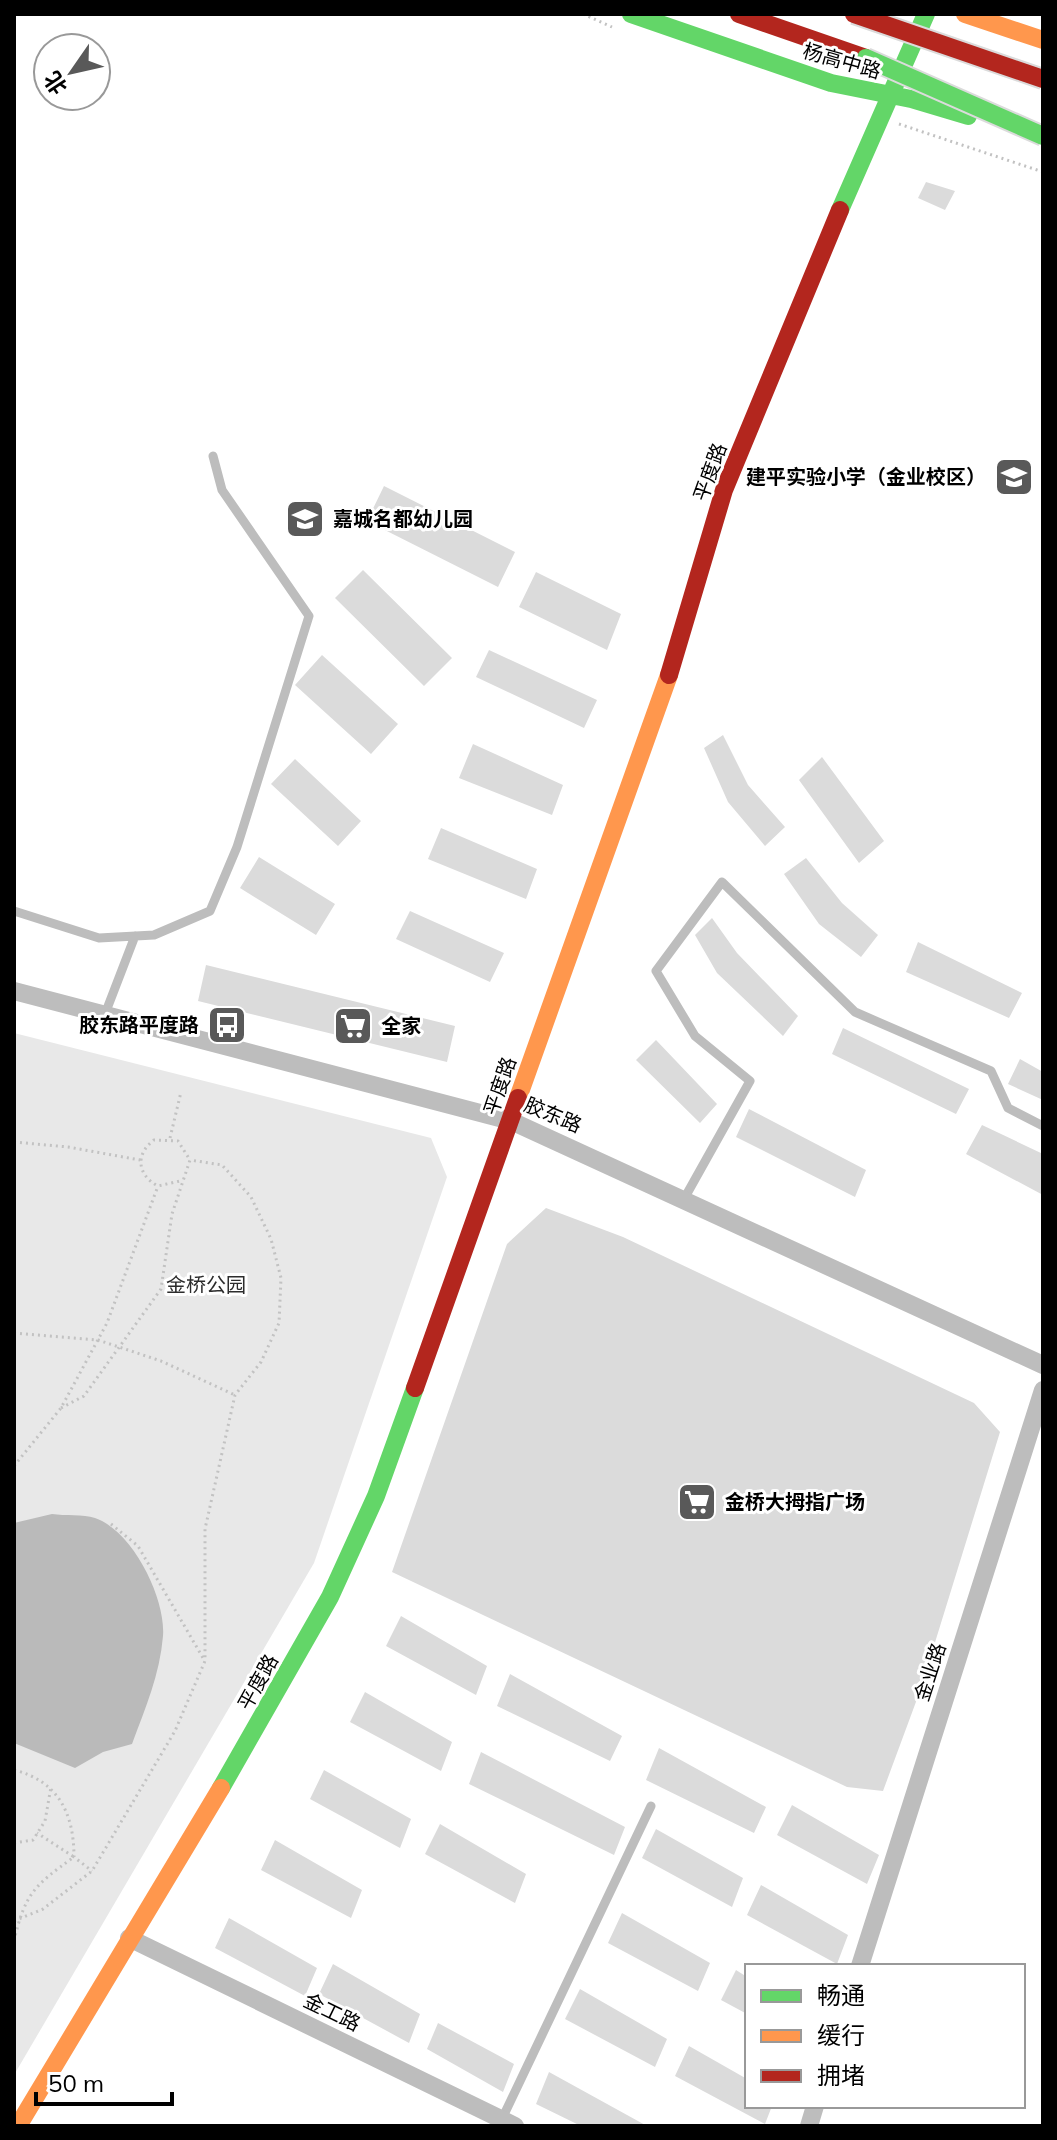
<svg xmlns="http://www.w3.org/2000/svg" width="1057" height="2140" viewBox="0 0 1057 2140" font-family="Mulish,'Noto Sans SC',sans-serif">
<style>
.green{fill:#e8e8e8}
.water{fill:#bababa}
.building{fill:#dbdbdb}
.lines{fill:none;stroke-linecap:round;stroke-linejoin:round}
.path{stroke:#c2c2c2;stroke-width:3;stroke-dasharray:2 4;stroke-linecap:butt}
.lane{stroke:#bdbdbd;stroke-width:9}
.street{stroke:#bdbdbd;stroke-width:18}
.fast{stroke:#63d668;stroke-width:18}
.slow{stroke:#ff974d;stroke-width:18}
.jam{stroke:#b3261e;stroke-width:18}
.fast-bridge-casing{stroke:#dbdbdb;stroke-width:22;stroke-linecap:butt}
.jam-bridge-casing{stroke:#dbdbdb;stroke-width:22;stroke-linecap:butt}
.fast-bridge{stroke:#63d668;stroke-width:18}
.jam-bridge{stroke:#b3261e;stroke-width:18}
.labels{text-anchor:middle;stroke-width:6;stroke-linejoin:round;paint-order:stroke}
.street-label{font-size:20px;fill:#000;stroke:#fff}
.poi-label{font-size:20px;font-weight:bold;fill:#000;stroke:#fff;text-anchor:start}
.park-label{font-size:20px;fill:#2c2c2c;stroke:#fff}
</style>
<rect width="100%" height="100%" fill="#fff"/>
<path class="green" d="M 14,1033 L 431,1138 L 447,1177 L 314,1563 L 14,2075 Z"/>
<path class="water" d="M 52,1514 C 65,1516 83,1514 95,1518 C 133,1531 166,1599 163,1636 C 160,1674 145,1709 132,1744 L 103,1752 L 75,1768 L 14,1743 L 14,1523 Z"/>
<path class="building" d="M 926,182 L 955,191 L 945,210 L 918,198 Z
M 384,486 L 515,552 L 498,587 L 367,521 Z
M 363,570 L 452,658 L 424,686 L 335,598 Z
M 536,572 L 621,614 L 607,650 L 519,607 Z
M 489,650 L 597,700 L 584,728 L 476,677 Z
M 322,655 L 398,724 L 371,754 L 295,685 Z
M 723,735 L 748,785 L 785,827 L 765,846 L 728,802 L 704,748 Z
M 473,744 L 563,785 L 552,815 L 459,778 Z
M 822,757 L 884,841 L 859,863 L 799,780 Z
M 295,759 L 361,821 L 338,846 L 271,784 Z
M 441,828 L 537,869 L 526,899 L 428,859 Z
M 259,857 L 335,904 L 316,935 L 240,888 Z
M 806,858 L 842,903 L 878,935 L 861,957 L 819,924 L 784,874 Z
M 410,911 L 504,953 L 490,982 L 396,939 Z
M 712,918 L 737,953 L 798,1016 L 783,1036 L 717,973 L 695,935 Z
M 918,942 L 1022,993 L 1009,1018 L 906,972 Z
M 206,965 L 455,1026 L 447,1062 L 198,1001 Z
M 843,1028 L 969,1089 L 956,1114 L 832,1054 Z
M 656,1040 L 717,1104 L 700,1123 L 636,1060 Z
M 1020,1059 L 1043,1072 L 1043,1100 L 1008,1084 Z
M 749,1109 L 866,1170 L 855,1197 L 736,1137 Z
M 982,1125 L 1043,1154 L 1043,1195 L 966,1154 Z
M 546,1208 L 623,1237 L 974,1403 L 1000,1432 L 920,1691 L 883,1791 L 847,1787 L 392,1572 L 507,1244 Z
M 401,1616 L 487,1666 L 476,1695 L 386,1646 Z
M 510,1674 L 622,1736 L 610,1761 L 497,1706 Z
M 365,1692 L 452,1742 L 441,1771 L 350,1722 Z
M 659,1748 L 766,1807 L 754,1833 L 646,1780 Z
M 481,1752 L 625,1827 L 614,1855 L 469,1784 Z
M 324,1770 L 411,1819 L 400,1848 L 310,1799 Z
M 792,1805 L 879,1855 L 867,1884 L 777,1835 Z
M 440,1824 L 526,1874 L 515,1903 L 425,1854 Z
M 656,1829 L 743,1878 L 732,1907 L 642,1858 Z
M 275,1840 L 362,1890 L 351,1918 L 261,1870 Z
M 761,1885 L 848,1935 L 837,1964 L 747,1915 Z
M 622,1913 L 710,1963 L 698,1991 L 608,1943 Z
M 229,1918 L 317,1968 L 305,1996 L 215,1948 Z
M 333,1964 L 420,2014 L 409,2043 L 319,1994 Z
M 736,1970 L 747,1977 L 747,2014 L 721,2000 Z
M 580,1989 L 667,2039 L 655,2067 L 565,2019 Z
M 438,2023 L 514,2064 L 503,2092 L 427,2049 Z
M 689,2046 L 747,2079 L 747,2106 L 772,2106 L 765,2124 L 675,2076 Z
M 549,2072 L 647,2126 L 581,2126 L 536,2104 Z"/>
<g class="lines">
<path class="path" d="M 583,14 L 612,27
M 899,124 L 1043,172
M 170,1138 L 181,1092
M 14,1142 L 68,1147 L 140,1160
M 14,1333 L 98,1340 L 161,1361 L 235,1395
M 61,1408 L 84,1396 L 161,1289 L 172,1214 L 190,1160 L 178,1141 L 154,1140 C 135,1154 137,1175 158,1186 L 180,1181
M 14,1466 L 61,1408 L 107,1323 L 158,1186
M 111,1524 L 138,1546 L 203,1658
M 14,1770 C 58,1781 74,1813 74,1857 L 92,1871
M 14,1843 L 33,1840 L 45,1821 L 51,1787
M 14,1921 L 43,1909 L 92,1871 L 175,1731 L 205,1661 L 205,1529 L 235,1395 L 261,1362 L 279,1323 L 281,1278 L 271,1239 L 251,1197 L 222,1165 L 190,1160
M 14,1941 C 25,1893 35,1885 74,1857 L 37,1833"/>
<path class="lane" d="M 14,911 L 99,938 L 154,935 L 210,911 L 237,847 L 309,616 L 222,490 L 213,456
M 105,1014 L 135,936
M 684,1199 L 750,1081 L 695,1036 L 656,971 L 722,882 L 855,1012 L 991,1071 L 1008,1108 L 1043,1126
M 502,2119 L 651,1806"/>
<path class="street" d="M 14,991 L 511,1121 L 1043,1365
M 129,1938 L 515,2126
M 860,1966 L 1043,1390
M 809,2126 L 815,2106"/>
<path class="fast" d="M 631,14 L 831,83 L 911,99 L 968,116
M 840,210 L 926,14
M 221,1788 L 330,1597 L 376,1496 L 415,1388"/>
<path class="slow" d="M 965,14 L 1043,40
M 518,1098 L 669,675
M 18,2126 L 221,1788"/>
<path class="jam" d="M 739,14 L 866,58
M 669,675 L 724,490 L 840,210
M 415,1388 L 518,1098"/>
<defs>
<path id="fast-bridge" d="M 866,58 L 1043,136"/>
<path id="jam-bridge" d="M 854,14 L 1043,79"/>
</defs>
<use href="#fast-bridge" class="fast-bridge-casing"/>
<use href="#jam-bridge" class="jam-bridge-casing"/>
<use href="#fast-bridge" class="fast-bridge"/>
<use href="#jam-bridge" class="jam-bridge"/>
</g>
<defs>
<symbol id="school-square" viewBox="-11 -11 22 22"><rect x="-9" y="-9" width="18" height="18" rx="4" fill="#595959" stroke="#fff"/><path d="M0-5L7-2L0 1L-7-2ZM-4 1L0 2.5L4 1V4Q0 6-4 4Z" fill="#fff"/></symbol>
<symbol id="bus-square" viewBox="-11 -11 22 22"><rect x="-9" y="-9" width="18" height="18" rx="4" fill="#595959" stroke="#fff"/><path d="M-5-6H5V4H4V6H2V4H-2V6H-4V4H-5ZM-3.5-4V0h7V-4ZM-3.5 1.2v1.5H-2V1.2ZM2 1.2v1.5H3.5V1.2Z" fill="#fff"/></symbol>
<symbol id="supermarket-square" viewBox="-11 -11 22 22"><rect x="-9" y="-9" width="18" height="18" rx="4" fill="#595959" stroke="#fff"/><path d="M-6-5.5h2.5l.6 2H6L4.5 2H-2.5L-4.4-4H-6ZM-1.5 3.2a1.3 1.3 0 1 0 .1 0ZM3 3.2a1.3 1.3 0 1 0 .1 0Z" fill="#fff"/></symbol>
</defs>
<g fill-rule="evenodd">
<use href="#school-square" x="992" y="455" width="44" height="44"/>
<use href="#school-square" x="283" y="497" width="44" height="44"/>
<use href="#bus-square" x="205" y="1003" width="44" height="44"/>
<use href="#supermarket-square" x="331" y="1004" width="44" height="44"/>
<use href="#supermarket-square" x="675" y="1480" width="44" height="44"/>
</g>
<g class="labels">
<g class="street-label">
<text transform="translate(842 61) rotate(16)" y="7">杨高中路</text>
<text transform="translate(710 472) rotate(-70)" y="7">平度路</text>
<text transform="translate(500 1086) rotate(-71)" y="7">平度路</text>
<text transform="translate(553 1115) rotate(23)" y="7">胶东路</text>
<text transform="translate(930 1672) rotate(-72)" y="7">金业路</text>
<text transform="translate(258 1682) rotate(-61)" y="7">平度路</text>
<text transform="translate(332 2012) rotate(26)" y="7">金工路</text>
</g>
<g class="poi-label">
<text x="986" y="484" text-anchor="end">建平实验小学（金业校区）</text>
<text x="333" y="526">嘉城名都幼儿园</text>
<text x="199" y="1032" text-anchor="end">胶东路平度路</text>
<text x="381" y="1033">全家</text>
<text x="725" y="1509">金桥大拇指广场</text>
</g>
<g class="park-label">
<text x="206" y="1292">金桥公园</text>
</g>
</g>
<rect width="1057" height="2140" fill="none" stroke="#000000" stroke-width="32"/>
<rect x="745" y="1964" width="280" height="144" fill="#ffffff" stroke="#999999" stroke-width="2"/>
<rect x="761" y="1990" width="40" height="12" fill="#63d668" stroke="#999999" stroke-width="2"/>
<text x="817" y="2004" font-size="24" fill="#000000">畅通</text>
<rect x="761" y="2030" width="40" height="12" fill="#ff974d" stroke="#999999" stroke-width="2"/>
<text x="817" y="2044" font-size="24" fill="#000000">缓行</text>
<rect x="761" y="2070" width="40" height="12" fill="#b3261e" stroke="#999999" stroke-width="2"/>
<text x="817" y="2084" font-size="24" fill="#000000">拥堵</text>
<g transform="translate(72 72) rotate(236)"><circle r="38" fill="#ffffff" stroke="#999999" stroke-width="2"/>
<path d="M0-6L14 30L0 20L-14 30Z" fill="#595959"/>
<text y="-12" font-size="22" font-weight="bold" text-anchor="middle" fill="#000000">北</text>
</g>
<path d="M36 2092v12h136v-12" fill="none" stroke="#000000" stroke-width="4"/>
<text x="48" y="2092" font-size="24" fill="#000000" stroke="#ffffff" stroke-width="6" paint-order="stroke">50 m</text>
</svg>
